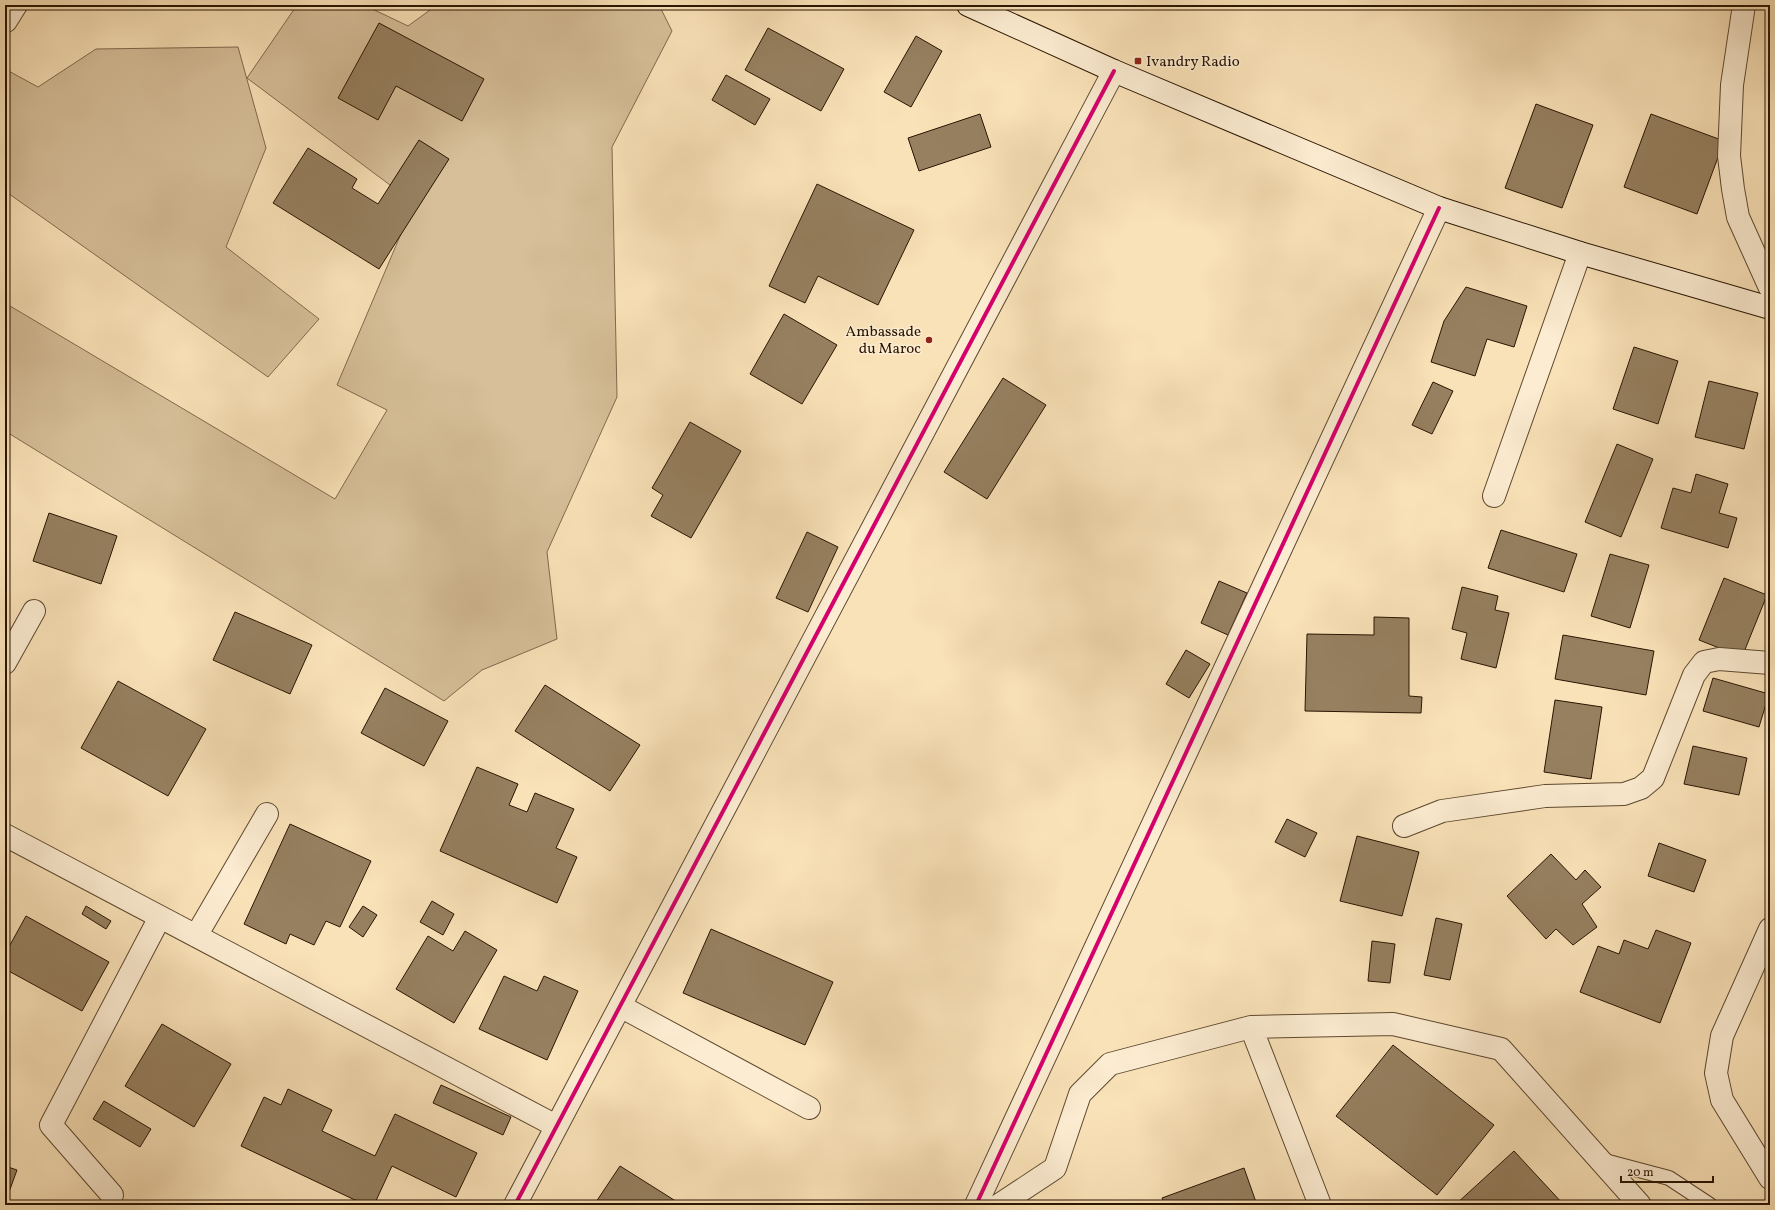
<svg xmlns="http://www.w3.org/2000/svg" width="1775" height="1210" viewBox="0 0 1775 1210" font-family="Vollkorn,serif">
<style>
.green{fill:#d6bf99;stroke:#806a4d}
.building{fill:#968060;stroke:#291501}
.lines{fill:none;stroke-linecap:round;stroke-linejoin:round}
.lane-casing{stroke:#5d482f;stroke-width:16}
.street-casing{stroke:#5d482f;stroke-width:24}
.secondary-casing{stroke:#291501;stroke-width:24}
.lane{stroke:#fcecd1;stroke-width:14}
.street{stroke:#fcecd1;stroke-width:22}
.secondary{stroke:#fcecd1;stroke-width:22}
.cycleway-casing{stroke:#fcecd1;stroke-width:6}
.cycleway{stroke:#d6006c;stroke-width:4}
.poi-dot{fill:#8f2418;stroke:#fcecd1;stroke-width:1.5}
.labels{text-anchor:middle;stroke-width:3;stroke-linejoin:round;paint-order:stroke}
.poi-label{font-size:15px;fill:#291501;stroke:#fcecd1;text-anchor:start}
</style>
<rect width="100%" height="100%" fill="#fae2b8"/>
<filter id="stains"><feTurbulence type="fractalNoise" baseFrequency=".005" numOctaves="4"/><feColorMatrix values="0 0 0 0 .2 0 0 0 0 .09 0 0 0 0 .02 0 0 0 .5 -.17"/></filter>
<radialGradient id="worn" r=".72"><stop offset=".6" stop-color="#630" stop-opacity="0"/><stop offset="1" stop-color="#630" stop-opacity=".3"/></radialGradient>
<path class="green" d="M 297,5 L 364,5 L 408,26 L 437,5 L 659,5 L 672,31 L 612,147 L 617,397 L 547,552 L 557,639 L 482,670 L 444,701 L 5,431 L 5,303 L 335,499 L 387,410 L 337,385 L 414,203 L 247,78 Z
M 238,47 L 266,148 L 226,247 L 319,319 L 268,377 L 5,191 L 5,69 L 38,87 L 96,49 Z"/>
<path class="building" d="M 379,23 L 484,79 L 462,121 L 396,86 L 378,120 L 338,98 Z
M 768,28 L 844,69 L 821,111 L 745,70 Z
M 916,36 L 942,51 L 911,107 L 884,92 Z
M 726,75 L 770,99 L 755,125 L 712,100 Z
M 1536,104 L 1593,125 L 1562,208 L 1505,188 Z
M 980,114 L 991,147 L 919,171 L 908,138 Z
M 1651,114 L 1724,141 L 1697,214 L 1624,187 Z
M 419,140 L 449,159 L 379,269 L 273,203 L 308,148 L 357,179 L 352,188 L 378,204 Z
M 817,184 L 914,230 L 878,305 L 818,276 L 805,303 L 769,286 Z
M 1466,287 L 1527,306 L 1514,347 L 1487,339 L 1475,376 L 1431,362 L 1444,321 Z
M 784,314 L 837,345 L 802,404 L 750,374 Z
M 1634,347 L 1678,361 L 1658,424 L 1613,409 Z
M 1003,378 L 1046,405 L 987,499 L 944,472 Z
M 1709,381 L 1758,393 L 1744,449 L 1695,437 Z
M 1433,382 L 1453,391 L 1432,434 L 1412,425 Z
M 690,422 L 741,451 L 691,538 L 651,516 L 663,495 L 652,488 Z
M 1617,444 L 1653,459 L 1621,537 L 1585,522 Z
M 1696,474 L 1728,484 L 1719,513 L 1737,518 L 1728,548 L 1661,528 L 1673,488 L 1691,493 Z
M 49,513 L 117,536 L 101,584 L 33,561 Z
M 1501,530 L 1577,554 L 1564,592 L 1488,568 Z
M 807,532 L 838,547 L 808,612 L 776,598 Z
M 1610,554 L 1649,565 L 1630,628 L 1591,616 Z
M 1724,578 L 1767,595 L 1742,657 L 1699,640 Z
M 1219,581 L 1247,593 L 1228,635 L 1201,623 Z
M 1462,587 L 1498,596 L 1495,610 L 1509,613 L 1496,668 L 1461,659 L 1467,633 L 1452,629 Z
M 235,612 L 312,645 L 290,694 L 213,660 Z
M 1374,617 L 1409,618 L 1409,696 L 1422,697 L 1421,713 L 1305,711 L 1307,634 L 1374,635 Z
M 1563,635 L 1654,651 L 1646,695 L 1555,679 Z
M 1186,650 L 1210,664 L 1189,698 L 1166,684 Z
M 1713,678 L 1769,694 L 1759,727 L 1703,711 Z
M 118,681 L 206,729 L 168,796 L 81,748 Z
M 545,685 L 640,745 L 610,791 L 515,731 Z
M 385,688 L 448,721 L 424,766 L 361,733 Z
M 1555,700 L 1602,707 L 1591,779 L 1544,772 Z
M 1693,746 L 1747,758 L 1739,795 L 1684,784 Z
M 477,767 L 518,784 L 509,805 L 527,812 L 535,793 L 574,809 L 556,848 L 577,857 L 557,903 L 440,851 Z
M 1287,819 L 1317,833 L 1305,857 L 1275,842 Z
M 290,824 L 371,861 L 340,927 L 326,921 L 314,945 L 290,934 L 286,944 L 244,924 Z
M 1357,836 L 1419,852 L 1402,916 L 1340,901 Z
M 1659,843 L 1706,860 L 1694,892 L 1648,876 Z
M 1551,854 L 1576,880 L 1585,870 L 1601,887 L 1582,904 L 1597,927 L 1573,945 L 1556,929 L 1546,939 L 1507,896 Z
M 432,901 L 454,914 L 443,935 L 420,922 Z
M 86,906 L 111,921 L 106,929 L 82,914 Z
M 363,906 L 377,915 L 363,937 L 349,927 Z
M 26,916 L 109,962 L 82,1011 L 5,969 L 5,954 Z
M 1436,918 L 1462,924 L 1450,980 L 1424,975 Z
M 711,929 L 833,982 L 805,1045 L 683,993 Z
M 1656,930 L 1691,943 L 1660,1023 L 1580,992 L 1598,946 L 1619,954 L 1624,940 L 1648,949 Z
M 465,931 L 497,950 L 454,1023 L 396,989 L 428,936 L 453,951 Z
M 1372,941 L 1395,944 L 1390,983 L 1368,981 Z
M 504,976 L 537,991 L 544,976 L 578,991 L 547,1060 L 479,1029 Z
M 162,1024 L 231,1064 L 194,1127 L 125,1086 Z
M 1393,1045 L 1494,1125 L 1437,1195 L 1336,1116 Z
M 441,1085 L 511,1117 L 503,1135 L 433,1103 Z
M 288,1089 L 332,1110 L 322,1131 L 375,1156 L 395,1114 L 477,1153 L 456,1197 L 392,1166 L 374,1205 L 355,1205 L 357,1201 L 241,1146 L 264,1097 L 281,1105 Z
M 104,1101 L 151,1129 L 140,1147 L 93,1119 Z
M 1514,1151 L 1564,1205 L 1455,1205 Z
M 5,1166 L 17,1170 L 5,1203 Z
M 620,1166 L 682,1205 L 594,1205 Z
M 1244,1168 L 1257,1205 L 1165,1205 L 1162,1198 Z"/>
<g class="lines">
<defs>
<path id="lane" d="M 1601,1160 L 1669,1178 L 1710,1205"/>
<path id="street" d="M 1744,5 L 1732,85 L 1729,156 L 1733,189 L 1738,217 L 1770,288
M 6,21 L 16,5
M 1494,496 L 1580,253
M 5,663 L 34,611
M 1404,826 L 1442,811 L 1545,796 L 1624,794 L 1641,788 L 1653,778 L 1694,675 L 1704,662 L 1719,659 L 1770,663
M 5,835 L 556,1126
M 1770,929 L 1722,1036 L 1716,1073 L 1722,1100 L 1770,1178
M 196,936 L 267,814
M 620,1006 L 809,1108
M 1251,1027 L 1320,1205
M 112,1195 L 51,1125 L 160,917
M 515,1205 L 1114,71
M 976,1205 L 1439,208
M 999,1205 L 1055,1168 L 1080,1094 L 1110,1064 L 1251,1027 L 1393,1024 L 1501,1049 L 1640,1205"/>
<path id="secondary" d="M 968,5 L 1114,71 L 1439,208 L 1580,253 L 1770,308"/>
</defs>
<use href="#lane" class="lane-casing"/>
<use href="#street" class="street-casing"/>
<use href="#secondary" class="secondary-casing"/>
<use href="#lane" class="lane"/>
<use href="#street" class="street"/>
<use href="#secondary" class="secondary"/>
<defs>
<path id="cycleway" d="M 515,1205 L 1114,71
M 976,1205 L 1439,208"/>
</defs>
<use href="#cycleway" class="cycleway-casing"/>
<use href="#cycleway" class="cycleway"/>
</g>
<g class="poi-dot">
<rect x="1134" y="57" width="8" height="8" rx="2"/>
<circle cx="929" cy="340" r="4"/>
</g>
<g class="labels">
<g class="poi-label">
<text x="1146" y="66">Ivandry Radio</text>
<text x="921" y="336" text-anchor="end">Ambassade<tspan x="921" dy="17">du Maroc</tspan></text>
</g>
</g>
<rect width="1775" height="1210" fill="none" stroke="#fae2b8" stroke-width="20"/>
<rect x="6" y="6" width="1763" height="1198" fill="none" stroke="#291501" stroke-width="2"/>
<rect x="10" y="10" width="1755" height="1190" fill="none" stroke="#291501"/>
<path d="M1621 1176v6h92v-6" fill="none" stroke="#291501" stroke-width="2"/>
<text x="1627" y="1176" font-size="12" fill="#291501" stroke="#fcecd1" stroke-width="3" paint-order="stroke">20 m</text>
<rect width="100%" height="100%" filter="url(#stains)"/>
<rect width="100%" height="100%" fill="url(#worn)"/>
</svg>
